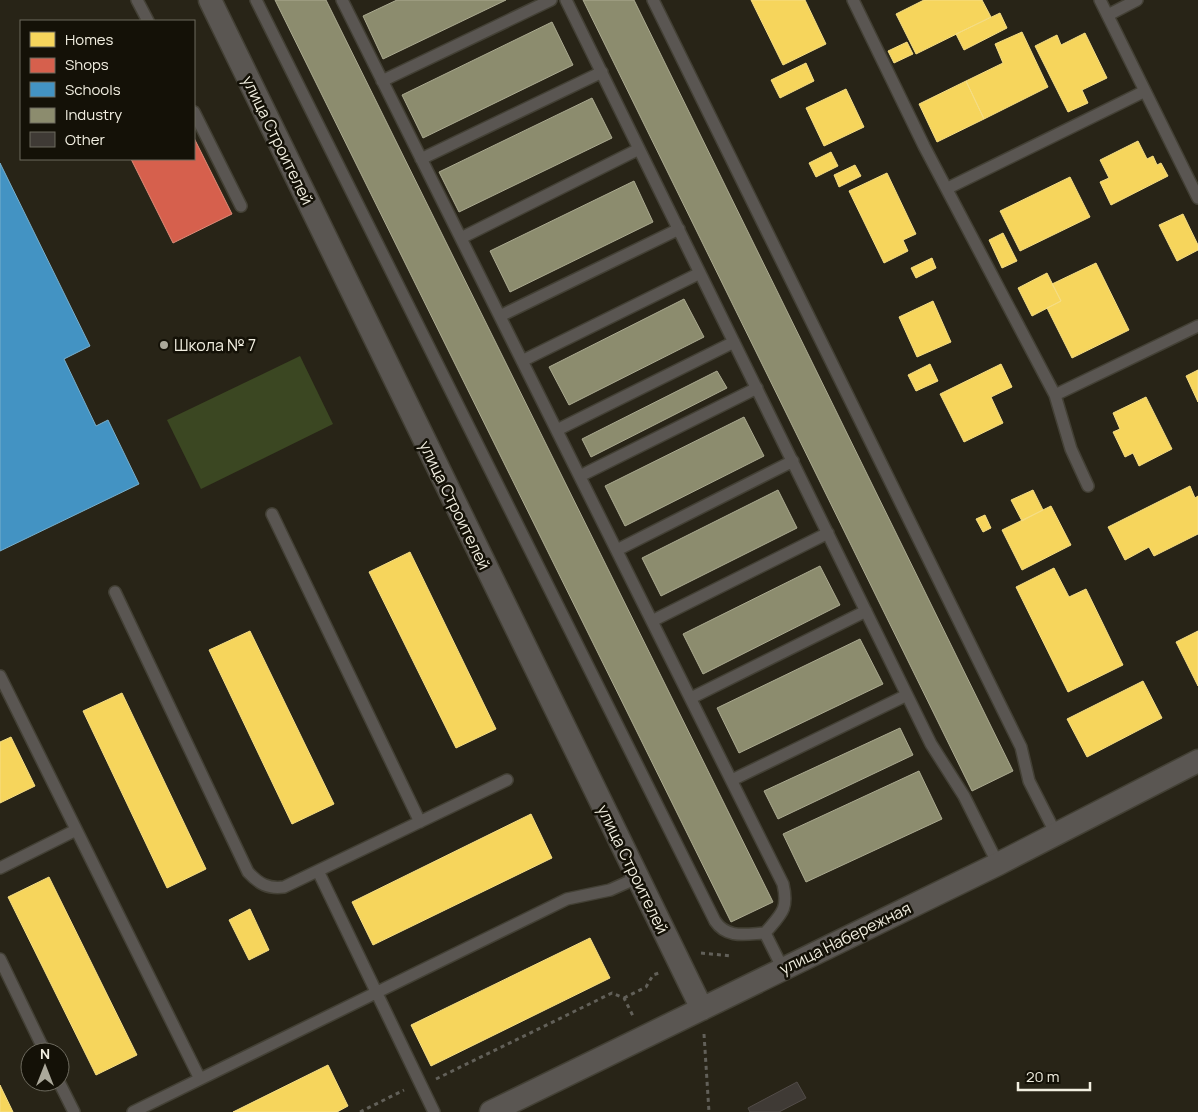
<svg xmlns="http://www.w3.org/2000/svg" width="1198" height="1112" viewBox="0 0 1198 1112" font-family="Manrope,sans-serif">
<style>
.green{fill:#3b4722}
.homes{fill:#f6d55c;stroke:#f5dd84}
.shops{fill:#d6604d;stroke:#de8b79}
.schools{fill:#4393c3;stroke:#78afcc}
.industry{fill:#8c8c6e;stroke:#abaa90}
.building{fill:#3f3a35;stroke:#524c48}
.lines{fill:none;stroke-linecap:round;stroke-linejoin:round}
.lane-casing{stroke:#434035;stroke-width:14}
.street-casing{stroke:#434035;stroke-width:25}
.path{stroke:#626059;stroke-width:3;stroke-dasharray:4 4;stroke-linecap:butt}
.lane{stroke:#5a5652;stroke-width:11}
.street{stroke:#5a5652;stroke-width:22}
.poi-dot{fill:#aba89a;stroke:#141107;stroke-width:2}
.labels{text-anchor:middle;stroke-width:5;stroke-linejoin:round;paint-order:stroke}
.street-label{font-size:16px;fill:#f2efe1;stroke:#141107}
.poi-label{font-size:16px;fill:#f2efe1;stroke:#141107;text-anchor:start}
</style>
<rect width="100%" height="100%" fill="#282417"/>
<path class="green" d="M 300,356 L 333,424 L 201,489 L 167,420 Z"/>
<path class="homes" d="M 751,0 L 805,0 L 826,44 L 783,65 Z
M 924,0 L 982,0 L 991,17 L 916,54 L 896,14 Z
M 1000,13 L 1007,28 L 964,50 L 956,34 Z
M 1022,32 L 1048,87 L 984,119 L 966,81 L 1003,63 L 995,44 Z
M 1085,33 L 1107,78 L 1082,90 L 1088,103 L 1068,112 L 1035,46 L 1057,35 L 1061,45 Z
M 907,42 L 913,54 L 894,63 L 888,51 Z
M 806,63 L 814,81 L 780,98 L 771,80 Z
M 966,81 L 984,119 L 937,142 L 919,104 Z
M 846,89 L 864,127 L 824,146 L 806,108 Z
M 1138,141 L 1147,159 L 1153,156 L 1157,165 L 1161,163 L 1168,176 L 1111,205 L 1100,182 L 1109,178 L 1100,160 Z
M 831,152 L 838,166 L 816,177 L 809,163 Z
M 855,165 L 861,176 L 839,187 L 834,175 Z
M 887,173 L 916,234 L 903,240 L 908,251 L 884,263 L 849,191 Z
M 1070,177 L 1090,217 L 1020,251 L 1000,211 Z
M 1183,214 L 1198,245 L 1198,250 L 1177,261 L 1159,225 Z
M 1003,233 L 1017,261 L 1002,268 L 989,240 Z
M 932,258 L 936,268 L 916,278 L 911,268 Z
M 1096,263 L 1129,330 L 1072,358 L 1047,308 L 1061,301 L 1052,284 Z
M 1047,273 L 1061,301 L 1032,316 L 1018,288 Z
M 933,301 L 951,342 L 917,357 L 899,317 Z
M 930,364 L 938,381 L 916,391 L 908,375 Z
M 1001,364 L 1012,387 L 991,397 L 1003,423 L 964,442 L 940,394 Z
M 1198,370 L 1198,402 L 1186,376 Z
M 1146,397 L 1172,449 L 1139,466 L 1133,453 L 1125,457 L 1113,432 L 1120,429 L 1113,413 Z
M 1190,486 L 1195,498 L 1198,496 L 1198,534 L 1154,556 L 1149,547 L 1125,560 L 1108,527 Z
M 1033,490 L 1043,510 L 1022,521 L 1011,500 Z
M 1051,506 L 1071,545 L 1022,570 L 1002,530 Z
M 985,515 L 991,528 L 983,532 L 976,519 Z
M 410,552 L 496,729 L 456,748 L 369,572 Z
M 1054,568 L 1069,597 L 1086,589 L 1123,665 L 1068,692 L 1016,587 Z
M 250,631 L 334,804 L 292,824 L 209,650 Z
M 1198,631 L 1198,686 L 1176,642 Z
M 1143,681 L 1162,718 L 1087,757 L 1067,719 Z
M 122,693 L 206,869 L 167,888 L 83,711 Z
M 11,737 L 35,786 L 0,803 L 0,742 Z
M 531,814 L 552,858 L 373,945 L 352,902 Z
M 49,877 L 137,1055 L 96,1075 L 8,897 Z
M 250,909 L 269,950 L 249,960 L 229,920 Z
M 590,938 L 610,978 L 431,1066 L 411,1025 Z
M 328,1065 L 348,1106 L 337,1112 L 233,1112 Z
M 0,1085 L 13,1112 L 0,1112 Z"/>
<path class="shops" d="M 194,138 L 232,214 L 173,243 L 131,159 L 194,159 Z"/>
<path class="schools" d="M 0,163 L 90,346 L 64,359 L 96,426 L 108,420 L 139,484 L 0,551 Z"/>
<path class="industry" d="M 275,0 L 326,0 L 773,902 L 731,922 Z
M 397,0 L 506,0 L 383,59 L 363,16 Z
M 583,0 L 634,0 L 1013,771 L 972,791 Z
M 552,22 L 573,65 L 423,138 L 402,95 Z
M 592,98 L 612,138 L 459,212 L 439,172 Z
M 634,181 L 653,222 L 510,292 L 490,251 Z
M 684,299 L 704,337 L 569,405 L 549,367 Z
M 717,371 L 727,388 L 591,457 L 582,439 Z
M 744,417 L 764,456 L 625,526 L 605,486 Z
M 778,490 L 797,528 L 661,596 L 642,558 Z
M 820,566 L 840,605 L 703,674 L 683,634 Z
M 860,639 L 883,684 L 739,753 L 717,708 Z
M 900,728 L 913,755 L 778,819 L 764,791 Z
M 919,771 L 942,819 L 806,882 L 783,834 Z"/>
<path class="building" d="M 797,1082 L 806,1098 L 779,1112 L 750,1112 L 748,1108 Z"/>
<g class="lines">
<defs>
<path id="lane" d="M 137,0 L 148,21
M 256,0 L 715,921 C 727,939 746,934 765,933
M 342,0 L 783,884 C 789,910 781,914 765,933 L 783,969
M 566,0 L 931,744 L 964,796 L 998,864
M 653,0 L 1021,747 L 1029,781 L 1056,834
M 853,0 L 924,146 L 1055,395
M 1100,0 L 1198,198
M 1108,15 L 1137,0
M 382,81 L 551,0
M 194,112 L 241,206
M 421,159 L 602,72
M 948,188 L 1145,91
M 461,238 L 639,149
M 500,316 L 679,229
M 522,361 L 700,273
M 557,430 L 734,342
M 580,476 L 757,388
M 1088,486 L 1071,449 L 1055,395 L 1198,326
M 272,514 L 420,822
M 617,550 L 793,461
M 115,592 L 248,872 C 259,884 268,889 284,887 L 507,780
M 652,621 L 828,533
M 0,676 L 200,1079
M 691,698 L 866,611
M 732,780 L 907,695
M 0,868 L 76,830
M 318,871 L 434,1112
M 0,959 L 45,1052
M 59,1082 L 74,1112
M 133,1112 L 567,899 L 610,890 L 637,878"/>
<path id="street" d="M 210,0 L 702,1009
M 491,1112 L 998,864 L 1198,761"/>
</defs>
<use href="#lane" class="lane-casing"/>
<use href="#street" class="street-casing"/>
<path class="path" d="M 701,953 L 732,956
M 624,998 L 646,987 L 653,975 L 659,973
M 704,1034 L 709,1112
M 436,1079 L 612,993 L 624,998 L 634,1018
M 360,1112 L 404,1090"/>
<use href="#lane" class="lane"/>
<use href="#street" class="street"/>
</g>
<circle class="poi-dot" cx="164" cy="345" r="5"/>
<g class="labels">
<g class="street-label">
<text transform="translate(278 140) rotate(64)" y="6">улица Строителей</text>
<text transform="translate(455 505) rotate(64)" y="6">улица Строителей</text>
<text transform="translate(633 869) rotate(64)" y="6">улица Строителей</text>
<text transform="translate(845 938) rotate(-26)" y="6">улица Набережная</text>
</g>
<g class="poi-label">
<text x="174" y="351">Школа № 7</text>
</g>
</g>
<rect x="20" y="20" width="175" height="140" fill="#141107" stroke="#6d6a5e"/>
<rect x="30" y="32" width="25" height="15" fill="#f6d55c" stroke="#6d6a5e"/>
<text x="65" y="45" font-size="15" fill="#f2efe1">Homes</text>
<rect x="30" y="58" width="25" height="15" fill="#d6604d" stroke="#6d6a5e"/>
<text x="65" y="70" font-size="15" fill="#f2efe1">Shops</text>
<rect x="30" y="82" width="25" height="15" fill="#4393c3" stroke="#6d6a5e"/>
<text x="65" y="95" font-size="15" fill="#f2efe1">Schools</text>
<rect x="30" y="108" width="25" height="15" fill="#8c8c6e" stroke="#6d6a5e"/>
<text x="65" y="120" font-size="15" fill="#f2efe1">Industry</text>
<rect x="30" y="132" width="25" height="15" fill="#3f3a35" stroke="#6d6a5e"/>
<text x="65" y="145" font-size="15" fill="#f2efe1">Other</text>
<g transform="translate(45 1067)"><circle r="24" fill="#141107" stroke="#6d6a5e"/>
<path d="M0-4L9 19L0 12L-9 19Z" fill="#aba89a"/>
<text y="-8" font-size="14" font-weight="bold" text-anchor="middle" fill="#f2efe1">N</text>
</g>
<path d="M1018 1082v8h72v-8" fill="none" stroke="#f2efe1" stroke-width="2.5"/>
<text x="1026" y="1082" font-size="15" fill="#f2efe1" stroke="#141107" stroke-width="4" paint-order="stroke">20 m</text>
</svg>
